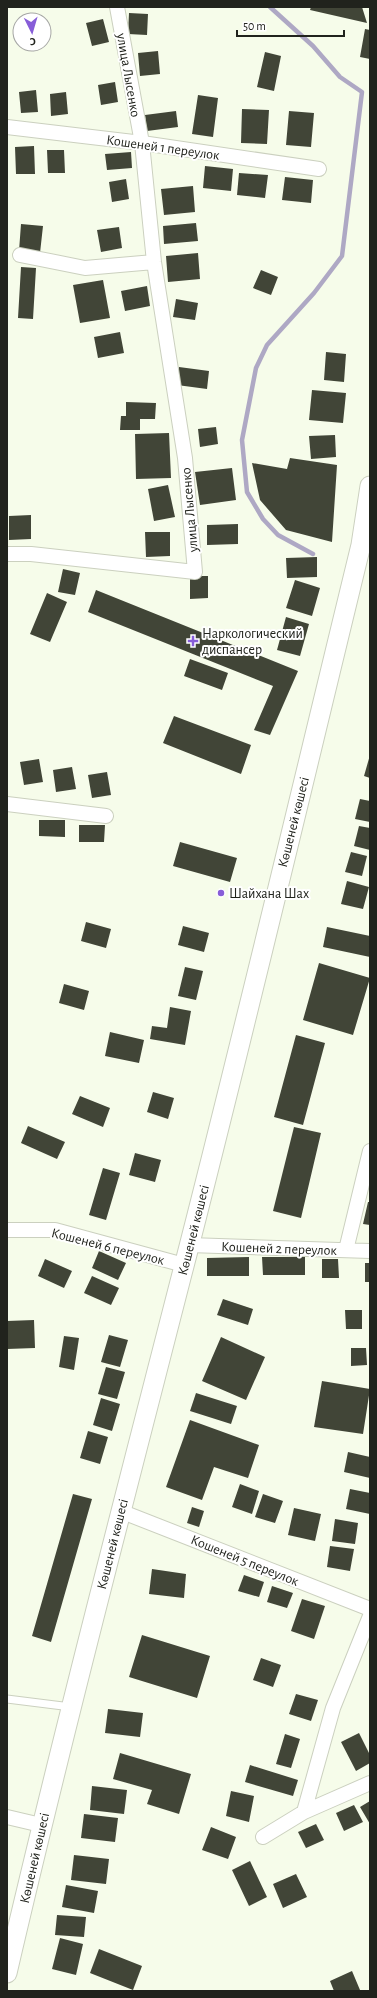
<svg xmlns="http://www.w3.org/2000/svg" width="377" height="1998" viewBox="0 0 377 1998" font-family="'Alegreya Sans',sans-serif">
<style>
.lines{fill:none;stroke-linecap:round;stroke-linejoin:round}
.stream{stroke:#aea8c4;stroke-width:4.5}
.building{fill:#414537}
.lane-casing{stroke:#cbd0bf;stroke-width:9}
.street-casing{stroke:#cbd0bf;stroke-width:16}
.secondary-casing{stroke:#cbd0bf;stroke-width:21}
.lane{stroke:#fff;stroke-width:7}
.street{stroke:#fff;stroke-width:14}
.secondary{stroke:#fff;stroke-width:19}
.poi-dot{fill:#875dd8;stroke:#fff;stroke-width:1.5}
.labels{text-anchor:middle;stroke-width:4;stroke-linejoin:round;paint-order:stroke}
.street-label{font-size:14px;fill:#21231d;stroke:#fff}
.poi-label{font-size:14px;fill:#21231d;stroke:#fff;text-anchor:start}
</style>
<rect width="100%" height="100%" fill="#f6fcea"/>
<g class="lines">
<path class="stream" d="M 270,7 L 313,46 L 340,77 L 362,92 L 342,256 L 314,293 L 267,345 L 256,368 L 242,440 L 247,492 L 263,519 L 278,535 L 313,554"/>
</g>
<path class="building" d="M 311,7 L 362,7 L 367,23 L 310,10 Z
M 129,13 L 148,14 L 147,35 L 128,34 Z
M 103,19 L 109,42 L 92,46 L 86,23 Z
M 365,29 L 370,30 L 370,59 L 360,57 Z
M 158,51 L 160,74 L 140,76 L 138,53 Z
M 265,52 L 281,56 L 274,91 L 257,87 Z
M 115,82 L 118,102 L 101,105 L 98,85 Z
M 36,90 L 38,112 L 21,113 L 19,92 Z
M 66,92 L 68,114 L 51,116 L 50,94 Z
M 198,95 L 218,98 L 213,137 L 192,134 Z
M 242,109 L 269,110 L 267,144 L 241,143 Z
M 176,111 L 178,127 L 147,131 L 145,115 Z
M 289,111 L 314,113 L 311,147 L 286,145 Z
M 34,146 L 35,174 L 16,174 L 15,147 Z
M 47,150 L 64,150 L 65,173 L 48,173 Z
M 131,152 L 132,168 L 107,170 L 105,154 Z
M 205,166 L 233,169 L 231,191 L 203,188 Z
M 239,173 L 268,175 L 265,198 L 237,195 Z
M 285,177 L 313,180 L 311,203 L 282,200 Z
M 126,179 L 129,199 L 112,202 L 109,182 Z
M 193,186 L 195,212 L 164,215 L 161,189 Z
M 196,223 L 198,241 L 164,244 L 163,226 Z
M 21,224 L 43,226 L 40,253 L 19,251 Z
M 119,227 L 122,248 L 101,252 L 97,230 Z
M 198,253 L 200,279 L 168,282 L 166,256 Z
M 21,267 L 36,268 L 33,319 L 18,318 Z
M 261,270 L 278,277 L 271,295 L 253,288 Z
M 103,280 L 110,318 L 80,323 L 73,285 Z
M 147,286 L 150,306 L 125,311 L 121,291 Z
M 176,299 L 198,303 L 195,320 L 173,317 Z
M 120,332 L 124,353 L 98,358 L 94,337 Z
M 326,352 L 346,354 L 344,382 L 324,380 Z
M 179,367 L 209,371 L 207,389 L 177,385 Z
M 312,390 L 346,393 L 343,423 L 309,420 Z
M 126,402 L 156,403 L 155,419 L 140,419 L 140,430 L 120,430 L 121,416 L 126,416 Z
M 216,427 L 218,444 L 200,447 L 198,429 Z
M 169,433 L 171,478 L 136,479 L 135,434 Z
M 335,435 L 336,457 L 311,459 L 309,436 Z
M 290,458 L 337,465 L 332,542 L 286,530 L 260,500 L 252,463 L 287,469 Z
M 232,468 L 236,500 L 200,505 L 195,472 Z
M 168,485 L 175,517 L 154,521 L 148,489 Z
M 31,515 L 31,539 L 9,540 L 9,516 Z
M 238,524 L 238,544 L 207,545 L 207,525 Z
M 145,532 L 170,532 L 170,556 L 146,557 Z
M 317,557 L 317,577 L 287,578 L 286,558 Z
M 63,569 L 80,573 L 75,595 L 58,592 Z
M 190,576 L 208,576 L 208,598 L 190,599 Z
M 295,580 L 320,588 L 312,616 L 286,608 Z
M 96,590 L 298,671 L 270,735 L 254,730 L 273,686 L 88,612 Z
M 47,593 L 67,602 L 50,642 L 30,634 Z
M 286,617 L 309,624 L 300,656 L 277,650 Z
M 190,659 L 228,673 L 222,690 L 184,676 Z
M 174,716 L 251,745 L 241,774 L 163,743 Z
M 370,755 L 370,778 L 364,776 Z
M 39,759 L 43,782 L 24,785 L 20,762 Z
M 72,767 L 76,789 L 56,792 L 53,770 Z
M 107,772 L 111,795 L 92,798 L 88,775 Z
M 360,799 L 370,801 L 370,822 L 355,819 Z
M 39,820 L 65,820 L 65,837 L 39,836 Z
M 79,825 L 105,825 L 104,842 L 79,842 Z
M 359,826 L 370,828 L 370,850 L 354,846 Z
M 180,842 L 237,858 L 230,882 L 173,866 Z
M 351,852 L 367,856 L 362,876 L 345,872 Z
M 347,881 L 369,887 L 363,909 L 341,904 Z
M 86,922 L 111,929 L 106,948 L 81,941 Z
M 183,926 L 209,933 L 204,952 L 178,945 Z
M 327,927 L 370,936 L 370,957 L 323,947 Z
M 319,963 L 370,978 L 353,1035 L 303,1020 Z
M 185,967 L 203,971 L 196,1000 L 178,996 Z
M 64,984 L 89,991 L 84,1010 L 59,1003 Z
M 170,1007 L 191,1011 L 185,1045 L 150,1039 L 152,1026 L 167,1028 Z
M 110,1032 L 144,1040 L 139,1063 L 105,1056 Z
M 296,1035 L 325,1043 L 303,1125 L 274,1117 Z
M 153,1092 L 174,1098 L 168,1119 L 147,1112 Z
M 80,1096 L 110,1108 L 103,1127 L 72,1114 Z
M 28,1126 L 65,1142 L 57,1159 L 21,1143 Z
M 294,1127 L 321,1133 L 301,1218 L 273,1211 Z
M 135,1153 L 161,1160 L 155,1182 L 129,1175 Z
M 103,1168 L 120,1173 L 106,1220 L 89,1215 Z
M 368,1202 L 370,1202 L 370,1225 L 363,1224 Z
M 99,1251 L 126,1263 L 118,1280 L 92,1268 Z
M 249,1257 L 249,1276 L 207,1276 L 207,1258 Z
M 262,1257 L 305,1257 L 305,1275 L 263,1275 Z
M 45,1259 L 72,1271 L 64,1288 L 38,1276 Z
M 322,1259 L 338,1259 L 339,1278 L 322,1278 Z
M 365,1263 L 370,1263 L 370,1282 L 365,1282 Z
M 92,1276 L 119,1288 L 111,1305 L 84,1293 Z
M 223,1299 L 253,1309 L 248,1325 L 217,1315 Z
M 345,1310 L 362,1310 L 362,1329 L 346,1329 Z
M 34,1320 L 35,1348 L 7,1349 L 7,1321 Z
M 109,1335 L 128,1340 L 120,1367 L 101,1362 Z
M 64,1336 L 79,1338 L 74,1370 L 59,1367 Z
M 221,1337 L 265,1357 L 246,1400 L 202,1381 Z
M 351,1348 L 366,1348 L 367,1365 L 351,1366 Z
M 106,1367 L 125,1372 L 117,1399 L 98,1394 Z
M 322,1381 L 370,1389 L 363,1434 L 314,1427 Z
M 196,1393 L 237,1406 L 231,1424 L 190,1411 Z
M 101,1398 L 120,1404 L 112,1431 L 93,1425 Z
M 190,1420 L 259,1445 L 248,1478 L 214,1467 L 202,1500 L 166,1487 Z
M 88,1431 L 108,1437 L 100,1464 L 80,1458 Z
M 348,1452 L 370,1457 L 370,1478 L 344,1472 Z
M 240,1484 L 259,1491 L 252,1514 L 232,1507 Z
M 350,1489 L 370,1493 L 370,1514 L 346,1509 Z
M 73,1494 L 92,1499 L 51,1642 L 32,1636 Z
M 263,1494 L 283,1501 L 275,1523 L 255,1517 Z
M 192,1507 L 204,1511 L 199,1527 L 187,1523 Z
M 294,1508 L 321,1514 L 315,1541 L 288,1535 Z
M 335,1519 L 358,1523 L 355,1544 L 332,1541 Z
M 330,1546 L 354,1549 L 350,1571 L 327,1567 Z
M 152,1569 L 186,1574 L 184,1598 L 149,1594 Z
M 244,1575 L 264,1582 L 259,1597 L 238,1591 Z
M 272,1586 L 293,1593 L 287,1608 L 267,1602 Z
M 302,1599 L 325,1606 L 314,1639 L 291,1631 Z
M 142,1635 L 210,1656 L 197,1698 L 129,1677 Z
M 261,1658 L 281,1665 L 273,1687 L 253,1680 Z
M 296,1694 L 318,1700 L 311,1721 L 289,1714 Z
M 108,1709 L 143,1713 L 140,1737 L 105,1733 Z
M 359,1733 L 370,1755 L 370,1763 L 356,1771 L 341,1742 Z
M 285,1734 L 300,1739 L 291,1768 L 276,1764 Z
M 120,1753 L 191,1774 L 179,1814 L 147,1804 L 152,1790 L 113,1779 Z
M 250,1765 L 298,1780 L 293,1796 L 245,1782 Z
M 92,1786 L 127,1790 L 124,1814 L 90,1810 Z
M 231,1791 L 254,1796 L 249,1822 L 226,1816 Z
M 370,1801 L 370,1824 L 360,1807 Z
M 354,1805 L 363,1822 L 344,1831 L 336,1813 Z
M 84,1814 L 118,1818 L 115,1842 L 81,1838 Z
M 316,1824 L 324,1840 L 306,1848 L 298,1832 Z
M 211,1827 L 236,1837 L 228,1859 L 202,1850 Z
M 74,1855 L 109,1859 L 106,1884 L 71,1880 Z
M 250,1861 L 267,1897 L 249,1906 L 232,1870 Z
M 296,1874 L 307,1897 L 283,1908 L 273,1884 Z
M 66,1885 L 98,1891 L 94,1913 L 62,1907 Z
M 57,1915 L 86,1917 L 84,1937 L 55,1935 Z
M 60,1938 L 83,1944 L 76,1975 L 52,1969 Z
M 99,1949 L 142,1966 L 133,1990 L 90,1973 Z
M 352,1971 L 360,1990 L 334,1991 L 330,1981 Z"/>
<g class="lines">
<defs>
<path id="lane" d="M 7,1699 L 71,1707"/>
<path id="street" d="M 7,127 L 142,143 L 319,169
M 20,255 L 85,268 L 154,262
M 7,554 L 31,554 L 195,572 L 185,458 L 154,262 L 142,143 L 117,7
M 7,804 L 106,816
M 7,1230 L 55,1230 L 184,1265
M 189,1245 L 370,1251
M 346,1250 L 370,1151
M 120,1511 L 370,1609
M 304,1812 L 333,1708 L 370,1616
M 7,1817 L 41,1825
M 263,1837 L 304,1812 L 370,1783"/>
<path id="secondary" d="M 7,1973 C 62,1737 123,1504 183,1270 C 245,1029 302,787 361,545 L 370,486"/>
</defs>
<use href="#lane" class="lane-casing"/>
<use href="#street" class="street-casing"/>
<use href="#secondary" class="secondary-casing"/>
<use href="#lane" class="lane"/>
<use href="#street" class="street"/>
<use href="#secondary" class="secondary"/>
</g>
<g class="poi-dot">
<path d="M191 635h4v4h4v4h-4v4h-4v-4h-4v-4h4z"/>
<circle cx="221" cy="893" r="4"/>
</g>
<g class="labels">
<g class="street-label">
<text transform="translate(129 75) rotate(80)" y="5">улица Лысенко</text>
<text transform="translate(163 147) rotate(8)" y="5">Кошеней 1 переулок</text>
<text transform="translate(189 510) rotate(-95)" y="5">улица Лысенко</text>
<text transform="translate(293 822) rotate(-76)" y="5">Көшеней көшесі</text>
<text transform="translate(193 1230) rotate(-76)" y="5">Көшеней көшесі</text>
<text transform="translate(108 1246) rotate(14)" y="5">Кошеней 6 переулок</text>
<text transform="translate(279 1248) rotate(2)" y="5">Кошеней 2 переулок</text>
<text transform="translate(112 1544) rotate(-76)" y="5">Көшеней көшесі</text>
<text transform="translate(245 1560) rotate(22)" y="5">Кошеней 5 переулок</text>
<text transform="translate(34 1858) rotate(-77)" y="5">Көшеней көшесі</text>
</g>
<g class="poi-label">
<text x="202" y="638">Наркологический<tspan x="202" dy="16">диспансер</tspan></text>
<text x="229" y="898">Шайхана Шах</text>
</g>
</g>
<rect width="377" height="1998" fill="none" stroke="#21231d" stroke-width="16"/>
<g transform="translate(32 32) rotate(175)"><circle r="19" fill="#ffffff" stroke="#a6a7a5"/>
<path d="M0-3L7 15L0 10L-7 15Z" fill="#875dd8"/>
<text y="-6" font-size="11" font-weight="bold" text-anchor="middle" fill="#21231d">С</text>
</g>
<path d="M237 30v6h107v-6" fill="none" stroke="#21231d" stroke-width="2"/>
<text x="243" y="30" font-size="12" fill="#21231d" stroke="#ffffff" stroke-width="3" paint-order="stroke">50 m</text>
</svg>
